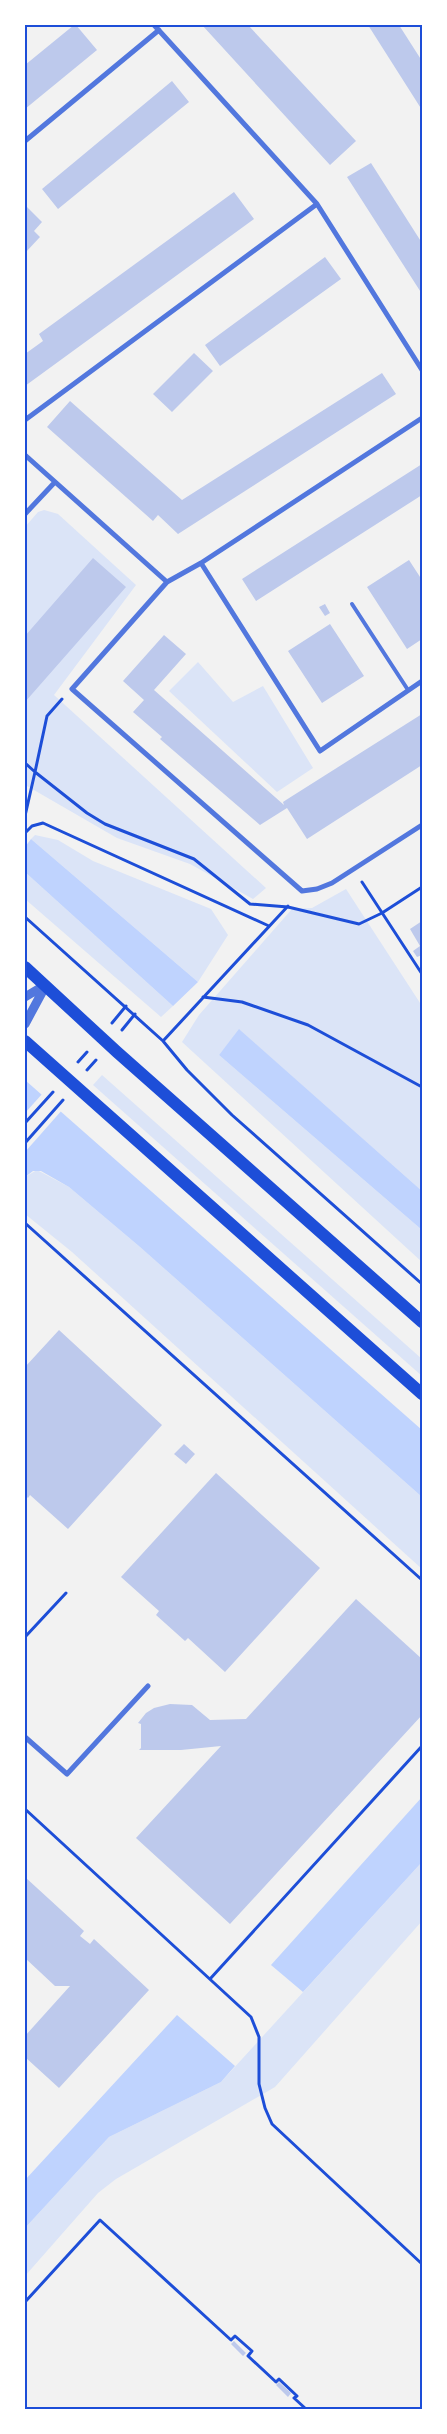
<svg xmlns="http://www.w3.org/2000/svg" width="447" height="2434" viewBox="0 0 447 2434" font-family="Literata,serif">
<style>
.green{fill:#dbe4f7}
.water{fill:#bfd3fe}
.pier{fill:#f2f2f2}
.building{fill:#bdc9ec}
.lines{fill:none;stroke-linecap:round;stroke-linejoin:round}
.path{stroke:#1d4ed8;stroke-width:3}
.service{stroke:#5277de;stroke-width:4}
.minor{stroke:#5277de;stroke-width:5}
.tertiary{stroke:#5277de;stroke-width:9}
.primary{stroke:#1d4ed8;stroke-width:12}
.neatline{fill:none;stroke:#1d4ed8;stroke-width:2}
</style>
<rect width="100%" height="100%" fill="#f2f2f2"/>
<path class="green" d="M 44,510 L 58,514 L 136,585 L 54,695 L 266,888 L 253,899 L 190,864 L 117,838 L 27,786 L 25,788 L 25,527 L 38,512 Z
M 198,662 L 233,702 L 263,686 L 313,768 L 277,792 L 169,691 Z
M 35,835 L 58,840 L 93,861 L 211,909 L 228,935 L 198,982 L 31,839 Z
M 25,872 L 173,1006 L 161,1017 L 25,899 Z
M 346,889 L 422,1006 L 422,1191 L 240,1030 L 219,1055 L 422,1230 L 422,1262 L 182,1042 L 199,1015 L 292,909 L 312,908 Z
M 102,1075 L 422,1359 L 422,1376 L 93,1085 Z
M 37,1170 L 69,1187 L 140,1247 L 422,1497 L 422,1569 L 72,1252 L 25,1214 L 25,1177 Z
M 422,1862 L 422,1921 L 275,2087 L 116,2179 L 98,2193 L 25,2276 L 25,2228 L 109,2137 L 221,2082 Z"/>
<path class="water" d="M 31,839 L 198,982 L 173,1006 L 25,872 L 25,847 Z
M 239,1029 L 422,1191 L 422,1230 L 219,1055 Z
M 25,1080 L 422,1430 L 422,1497 L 140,1247 L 69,1187 L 41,1171 L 33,1171 L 25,1177 Z
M 422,1797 L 422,1862 L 303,1992 L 271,1965 Z
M 177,2015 L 235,2066 L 221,2082 L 109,2137 L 25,2228 L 25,2180 Z"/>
<path class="pier" d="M 43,1093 L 63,1109 L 25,1152 L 25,1113 Z"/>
<path class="building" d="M 74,25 L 76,25 L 97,50 L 25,109 L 25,65 Z
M 202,25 L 248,25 L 356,141 L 330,165 Z
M 368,25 L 399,25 L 422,61 L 422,110 Z
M 172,81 L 189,102 L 58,209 L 42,189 Z
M 371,163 L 422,243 L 422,294 L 347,177 Z
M 234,192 L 254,219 L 25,386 L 25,354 L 43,341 L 39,334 Z
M 25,205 L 42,222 L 34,231 L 40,237 L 25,253 Z
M 325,257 L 341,279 L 220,366 L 205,345 Z
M 194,353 L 213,371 L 172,412 L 153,394 Z
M 382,373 L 396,394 L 178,534 L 158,515 L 153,521 L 47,427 L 70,401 L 182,500 Z
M 422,464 L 422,495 L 256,601 L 242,579 Z
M 93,558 L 126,587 L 25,702 L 25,636 Z
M 409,560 L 422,580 L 422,639 L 407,649 L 367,587 Z
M 325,604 L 330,613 L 325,616 L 319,607 Z
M 330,624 L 364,676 L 322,703 L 288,651 Z
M 164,635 L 186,654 L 154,690 L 284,805 L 283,802 L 286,800 L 422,714 L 422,765 L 307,839 L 287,808 L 260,825 L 160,739 L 162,737 L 133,712 L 144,700 L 123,681 Z
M 422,921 L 422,955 L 417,957 L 413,951 L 420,946 L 410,929 Z
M 59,1330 L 162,1425 L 68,1529 L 30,1495 L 28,1498 L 25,1495 L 25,1367 Z
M 184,1444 L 195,1454 L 186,1464 L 174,1454 Z
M 216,1473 L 320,1568 L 225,1672 L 188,1638 L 185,1641 L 156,1615 L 159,1611 L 121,1577 Z
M 356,1599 L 422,1659 L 422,1715 L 230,1924 L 136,1838 L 221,1746 L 181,1750 L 139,1750 L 141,1748 L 141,1724 L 138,1723 L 146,1713 L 154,1708 L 170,1704 L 192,1705 L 210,1720 L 246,1719 Z
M 25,1877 L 84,1931 L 80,1936 L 90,1944 L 94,1939 L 149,1990 L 59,2088 L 25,2057 L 25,2036 L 70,1986 L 55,1986 L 25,1958 Z
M 234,2341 L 246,2353 L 243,2356 L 231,2344 Z
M 279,2382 L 291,2393 L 288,2397 L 276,2385 Z"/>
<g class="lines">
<path class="path" d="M 62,699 L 47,716 L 35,772 L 87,813 L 105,824 L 194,859 L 250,904 L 288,907 L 359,924 L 382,913 L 422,887
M 25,763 L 35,772 L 25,816
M 25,833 L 32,826 L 43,823 L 269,926
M 362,882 L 422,974
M 25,917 L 163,1041 L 187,1070 L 232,1115 L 422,1284
M 203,997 L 242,1002 L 308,1025 L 422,1087
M 112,1023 L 126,1006
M 122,1030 L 135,1014
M 163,1041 L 288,906
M 78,1062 L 87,1052
M 87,1070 L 96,1060
M 25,1123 L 53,1092
M 25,1143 L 63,1100
M 25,1223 L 422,1580
M 25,1637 L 66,1593
M 25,1809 L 251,2017 L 259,2037 L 259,2084 L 265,2108 L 272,2124 L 422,2264
M 210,1979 L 422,1746
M 25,2302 L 100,2220 L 231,2340 L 235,2336 L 252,2351 L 248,2356 L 276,2382 L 279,2379 L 297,2396 L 294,2398 L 306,2409"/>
<path class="service" d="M 352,604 L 408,690"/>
<path class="minor" d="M 154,25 L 317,204 L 422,370
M 25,141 L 159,30
M 422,418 L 201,563 L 167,582 L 72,689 L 302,891 L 317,889 L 332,883 L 422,825
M 25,420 L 317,204
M 25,455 L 167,582
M 25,514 L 55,482
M 201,563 L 320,751 L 422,681
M 25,1737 L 67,1774 L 148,1686"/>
<path class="tertiary" d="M 25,997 L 45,985
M 25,1024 L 46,985"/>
<path class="primary" d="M 25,967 L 117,1052 L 422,1322
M 25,1041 L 422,1394"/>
</g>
<rect width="447" height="2434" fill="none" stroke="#ffffff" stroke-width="52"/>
<rect x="26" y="26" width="395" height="2382" class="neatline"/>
</svg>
